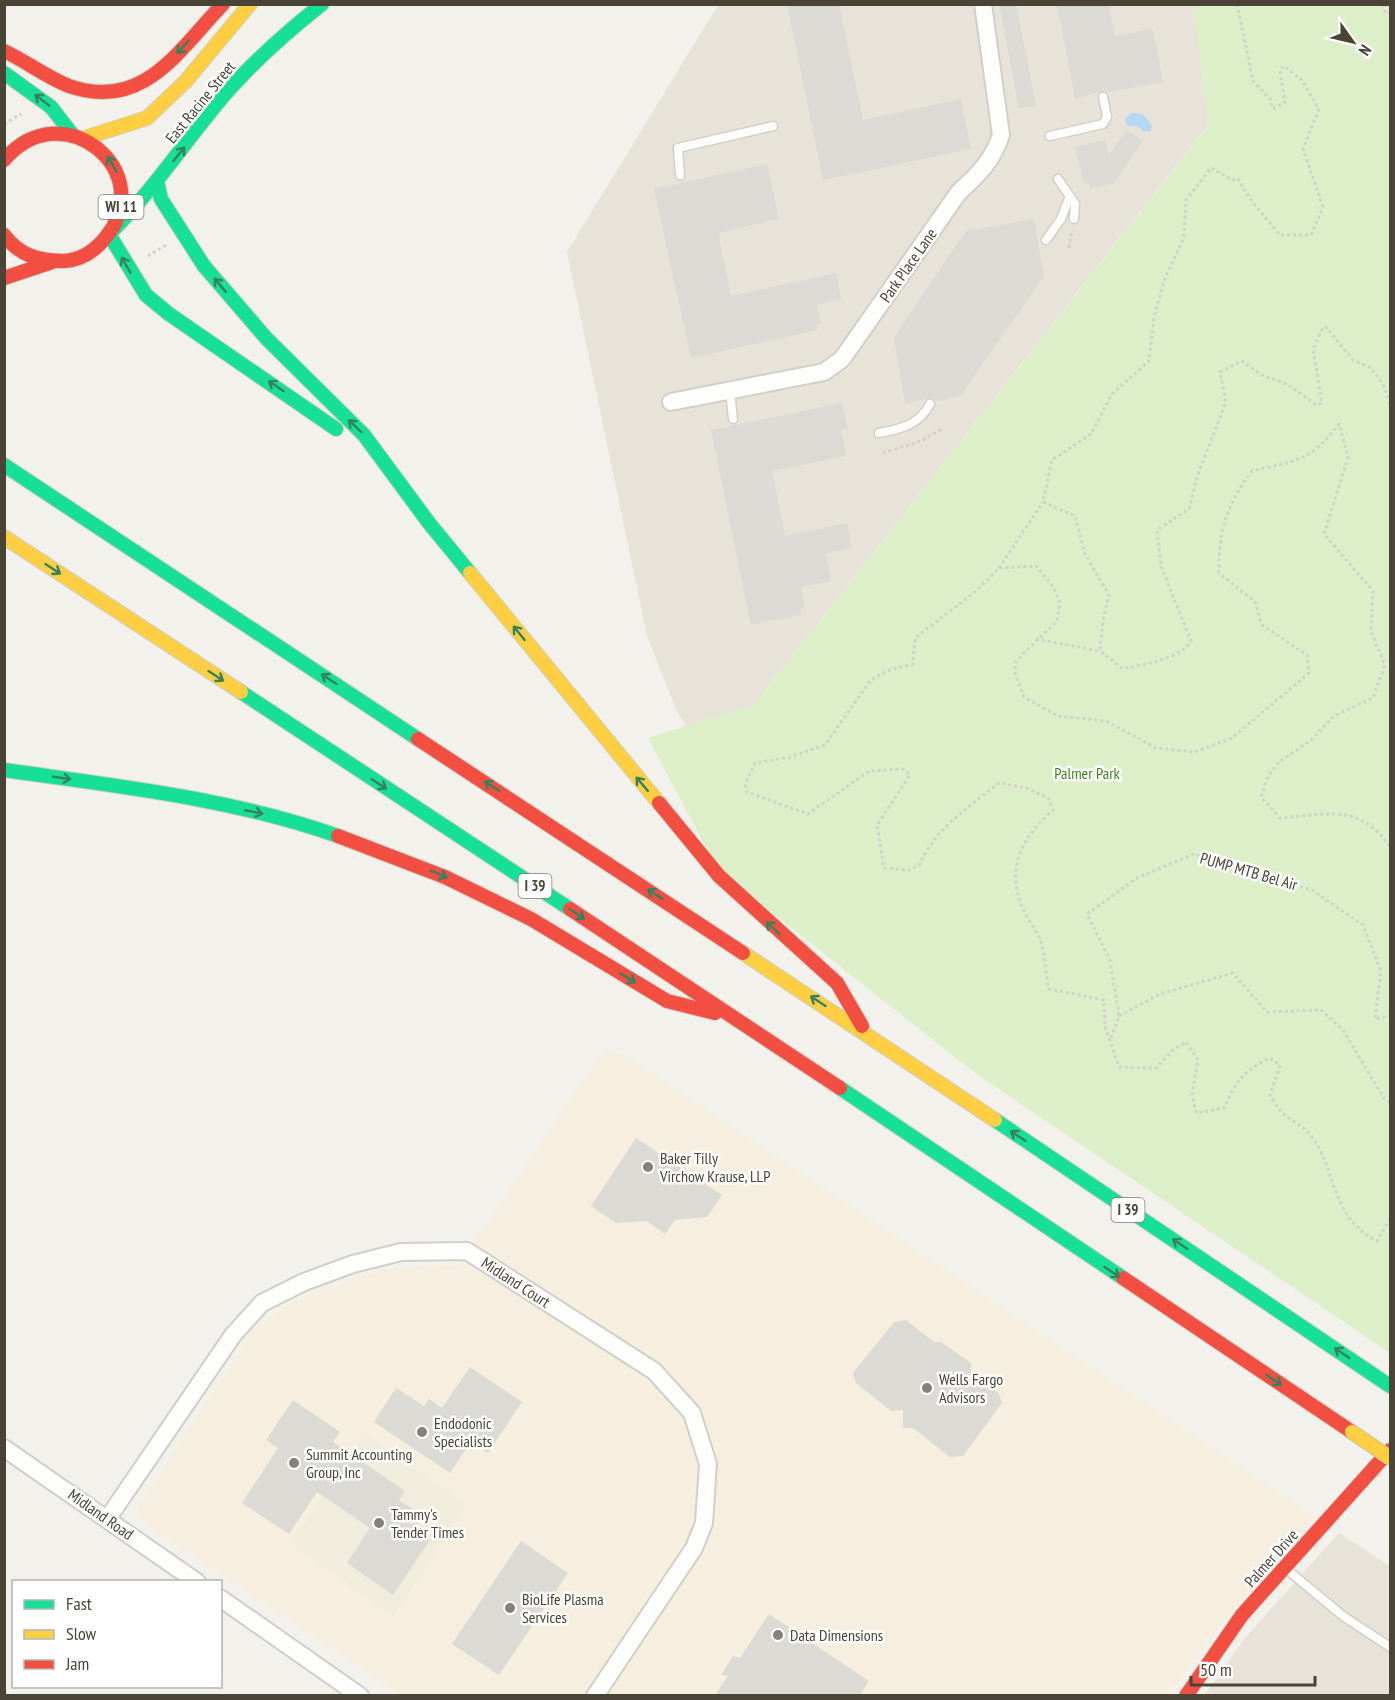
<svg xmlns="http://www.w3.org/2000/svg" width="1395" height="1700" viewBox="0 0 1395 1700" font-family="'PT Sans Narrow',sans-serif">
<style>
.residential{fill:#e7e3d9}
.commercial{fill:#f6eede}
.education{fill:#f1eddd}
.green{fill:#ddefc9}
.water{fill:#b8d7f4}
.building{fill:#dcdad4}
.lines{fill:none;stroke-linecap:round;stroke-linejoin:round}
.lane-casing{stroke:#d0cfc9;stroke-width:11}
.street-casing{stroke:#d0cfc9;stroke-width:20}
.fast-casing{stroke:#d2cfc2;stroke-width:16}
.slow-casing{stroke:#d2cfc2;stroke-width:16}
.jam-casing{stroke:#d2cfc2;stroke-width:16}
.path{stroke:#d2d1ca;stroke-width:3;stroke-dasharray:3 3;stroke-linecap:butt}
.lane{stroke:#fdfdfc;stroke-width:8}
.street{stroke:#fdfdfc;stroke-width:16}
.fast{stroke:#16e098;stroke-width:14}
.slow{stroke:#ffcf43;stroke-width:14}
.jam{stroke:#f24e42;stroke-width:14}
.slow-bridge-casing{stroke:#ccc1a4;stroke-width:16;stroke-linecap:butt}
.slow-bridge{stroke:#ffcf43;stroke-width:14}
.oneway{stroke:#35825d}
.poi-dot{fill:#858176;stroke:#fff;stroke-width:2}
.labels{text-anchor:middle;stroke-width:5;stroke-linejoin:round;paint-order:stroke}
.shield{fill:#fff;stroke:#807c72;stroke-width:1.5}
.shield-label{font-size:15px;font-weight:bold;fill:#4a4436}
.street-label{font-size:16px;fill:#4a4436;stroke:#fff}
.park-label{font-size:16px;fill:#3f8223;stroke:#fff}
.poi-label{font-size:16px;fill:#4a4436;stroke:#fff;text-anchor:start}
</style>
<rect width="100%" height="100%" fill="#f2f1ec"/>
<path class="residential" d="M 718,5 L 1194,5 L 1208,125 L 754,705 L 687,726 L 677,712 L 647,636 L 567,252 Z
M 1339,1533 L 1390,1566 L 1390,1695 L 1204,1696 L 1244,1639 Z"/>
<path class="commercial" d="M 604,1050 L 625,1055 L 1315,1517 L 1227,1616 L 1169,1695 L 403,1696 L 144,1523 L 137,1511 L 145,1496 L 255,1329 L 285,1307 L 324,1288 L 386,1270 L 433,1265 L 457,1267 Z"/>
<path class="education" d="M 365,1435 L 466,1504 L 393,1616 L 291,1543 Z"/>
<path class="green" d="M 1194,5 L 1390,5 L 1390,1353 L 975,1073 L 718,870 L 648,738 L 754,705 L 1208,126 Z"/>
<path class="water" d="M 1131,113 C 1140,112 1147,117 1152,125 L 1151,131 L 1144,132 L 1137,126 L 1127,126 L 1125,119 Z"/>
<path class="building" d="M 787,4 L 839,4 L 863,120 L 961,99 L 971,149 L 823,180 Z
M 999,4 L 1016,4 L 1036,105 L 1019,109 Z
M 1057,4 L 1109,4 L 1115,36 L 1153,29 L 1163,82 L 1107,92 L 1102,91 L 1075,99 Z
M 1127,130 L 1143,141 L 1114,183 L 1090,189 L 1089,183 L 1084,184 L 1075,147 L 1105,140 L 1109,155 Z
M 767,164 L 779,219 L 718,233 L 731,296 L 836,273 L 841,299 L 817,305 L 821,324 L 816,325 L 817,330 L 691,358 L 654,189 Z
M 1034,219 L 1044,276 L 961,395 L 939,401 L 930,398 L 905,404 L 894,337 L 966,231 Z
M 842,403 L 848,429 L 841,430 L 846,456 L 772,471 L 785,536 L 847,523 L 852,548 L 826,553 L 831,581 L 801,587 L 805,608 L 800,609 L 801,615 L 751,625 L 711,430 Z
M 636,1138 L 722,1195 L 707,1217 L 675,1220 L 665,1234 L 647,1221 L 616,1223 L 591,1206 Z
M 906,1320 L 934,1342 L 941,1342 L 971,1363 L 971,1372 L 999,1394 L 1002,1403 L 963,1456 L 950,1457 L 913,1428 L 903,1428 L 903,1410 L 891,1411 L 856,1383 L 853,1373 L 894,1322 Z
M 470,1367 L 522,1402 L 488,1453 L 471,1442 L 450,1473 L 374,1422 L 396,1388 L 424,1406 L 429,1399 L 442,1408 Z
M 293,1400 L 340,1432 L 333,1442 L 405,1491 L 399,1500 L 423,1516 L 415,1530 L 430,1540 L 393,1595 L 347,1563 L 370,1528 L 317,1492 L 289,1534 L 242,1503 L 278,1448 L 266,1440 Z
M 521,1541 L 568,1573 L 499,1675 L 452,1644 Z
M 769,1614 L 869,1681 L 860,1695 L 715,1695 L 728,1676 L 721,1675 L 733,1656 L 740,1658 Z"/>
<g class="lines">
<defs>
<path id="lane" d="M 1050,136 L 1103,124 L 1107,117 L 1103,97
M 680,175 L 678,148 L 773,126
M 1058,179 L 1075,204 L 1074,219
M 1046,240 L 1061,219 L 1070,196
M 730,391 L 733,419
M 879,433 C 901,429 919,425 930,404
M 1285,1568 L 1343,1616 L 1390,1647"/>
<path id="street" d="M 671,402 L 824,372 L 842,359 L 959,192 C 978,175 993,160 1001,135 L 983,4
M 4,1448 L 197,1582
M 108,1518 L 233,1335 L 262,1303 L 304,1282 L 353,1264 L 401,1252 L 467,1251 L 654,1371 L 692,1413 L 708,1464 L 704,1523 L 694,1548 L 595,1696
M 220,1598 L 360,1696"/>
<path id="fast" d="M 4,73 L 51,107 L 72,134
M 157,181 L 161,199 L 204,266 L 267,339 L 364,435 L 429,523 L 470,573
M 113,230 C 156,187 188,137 227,92 C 256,59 288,31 322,4
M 110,236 L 146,295 L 169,314 L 336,429
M 4,465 L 418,739
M 241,692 L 570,909
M 4,770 C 116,786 231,798 338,836
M 840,1088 L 1123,1278
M 995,1120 L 1390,1386"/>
<path id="slow" d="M 84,138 L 147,118 L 185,82 L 250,4
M 4,537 L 241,692
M 470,573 L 659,803
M 743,953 L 995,1120"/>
<path id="jam" d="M 4,51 C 26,61 46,77 69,86 C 143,112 179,50 223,4
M 4,160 C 63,91 159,172 106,237 C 95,251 82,260 64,261 C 39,261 20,256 4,235
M 4,278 L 52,262
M 418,739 L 743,953
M 659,803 L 719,876 L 837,983 L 862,1026
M 338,836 L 445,877 L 531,919 L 667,1001 L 715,1013
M 570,909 L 840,1088
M 1123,1278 L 1352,1432
M 1186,1696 L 1242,1615 L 1390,1450"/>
</defs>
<use href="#lane" class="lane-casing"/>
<use href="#street" class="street-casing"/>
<use href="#fast" class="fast-casing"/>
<use href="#slow" class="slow-casing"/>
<use href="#jam" class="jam-casing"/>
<path class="path" d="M 1237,4 L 1253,81 L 1270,99 L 1273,109 L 1285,102 L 1280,70 L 1284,66 L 1301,79 L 1319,109 L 1303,149 L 1323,207 L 1311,235 L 1280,235 C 1265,216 1248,200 1238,178 L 1233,180 L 1211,168 L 1186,200 L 1184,237 L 1165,278 L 1154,317 L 1149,361 L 1112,394 L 1091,434 L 1052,460 L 1043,502 L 1075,516 L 1085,554 L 1109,595 L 1103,620 L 1100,651 L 1123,669 C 1144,664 1179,660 1191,641 L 1161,566 L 1157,530 L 1189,509 L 1198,474 L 1226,402 L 1220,372 L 1242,361 L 1262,375 L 1289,385 L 1316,405 L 1322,403 L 1313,350 L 1323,327 L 1327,328 L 1353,360 L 1371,368 L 1383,384 L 1390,404
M 1384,4 L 1385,13 L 1390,12
M 4,124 L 21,114
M 1069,248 L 1072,230
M 148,256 L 166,245
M 883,453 L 921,441 L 941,429
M 999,568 L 1043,502
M 1036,639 L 1100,651
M 1390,846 C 1357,802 1328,815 1280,818 L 1261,797 L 1268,776 L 1279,762 L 1311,740 L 1334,716 L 1373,698 L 1385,665 L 1371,631 L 1373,591 L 1324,534 L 1348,457 L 1339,424 C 1308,463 1298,460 1252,471 C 1227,504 1218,531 1219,573 L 1255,602 L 1262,625 L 1307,655 L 1309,673 L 1232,738 L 1195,752 L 1156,748 L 1106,721 L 1058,716 L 1024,697 L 1015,674 L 1016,661 L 1057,621 L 1060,604 L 1054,588 L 1036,566 L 999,568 L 975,592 L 915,638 L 913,664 L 886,671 L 870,681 L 825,745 L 790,757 L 755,763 L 745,784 L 747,792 L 808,814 L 869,771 L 903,769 L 910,775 L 877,825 L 884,868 L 908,870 L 919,866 C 934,829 969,807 999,783 L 1026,788 L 1048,798 L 1053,810 C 1019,840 1004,872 1026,915 C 1030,923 1037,931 1040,939 C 1046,954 1045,974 1049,989 L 1104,1000 L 1105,1027 L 1119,1067 L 1156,1068 L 1174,1049 L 1186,1042 L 1198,1060 L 1192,1095 L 1196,1113 L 1224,1108 C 1236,1081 1243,1071 1270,1058 L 1280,1065 L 1270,1095 C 1273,1100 1276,1106 1280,1110 C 1289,1121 1304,1125 1312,1137 C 1338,1174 1330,1216 1377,1241 L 1390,1219
M 1119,1016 L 1160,994 L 1233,973 L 1267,1012 L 1321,1010 L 1343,1030 L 1385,1100 L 1390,1102
M 1111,1038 L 1119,1016 L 1110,960 L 1087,914 L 1137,878 L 1194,854 L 1257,875 L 1312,890 L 1363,925 L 1381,971 L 1375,1019 L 1390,1016"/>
<use href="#lane" class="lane"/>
<use href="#street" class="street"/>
<use href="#fast" class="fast"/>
<use href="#slow" class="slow"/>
<use href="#jam" class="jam"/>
<defs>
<path id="slow-bridge" d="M 1352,1432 L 1390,1458"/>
</defs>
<use href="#slow-bridge" class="slow-bridge-casing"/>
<use href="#slow-bridge" class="slow-bridge"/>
</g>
<defs><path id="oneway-shaft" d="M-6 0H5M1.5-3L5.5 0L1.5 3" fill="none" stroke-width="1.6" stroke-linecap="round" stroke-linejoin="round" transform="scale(1.5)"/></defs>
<g class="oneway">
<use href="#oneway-shaft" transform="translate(183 47) rotate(132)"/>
<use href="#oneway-shaft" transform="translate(42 100) rotate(-142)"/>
<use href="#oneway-shaft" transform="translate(179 154) rotate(-51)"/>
<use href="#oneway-shaft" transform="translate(112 164) rotate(-121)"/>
<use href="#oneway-shaft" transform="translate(126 265) rotate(-120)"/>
<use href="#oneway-shaft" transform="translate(220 285) rotate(-130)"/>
<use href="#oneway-shaft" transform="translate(276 386) rotate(-146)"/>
<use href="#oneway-shaft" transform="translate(355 426) rotate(-136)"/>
<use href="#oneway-shaft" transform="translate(53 569) rotate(33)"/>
<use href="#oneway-shaft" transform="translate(519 633) rotate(-129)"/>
<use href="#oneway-shaft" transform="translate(216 676) rotate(33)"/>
<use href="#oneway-shaft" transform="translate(329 679) rotate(-147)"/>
<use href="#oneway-shaft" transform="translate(62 778) rotate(8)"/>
<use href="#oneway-shaft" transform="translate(379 784) rotate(33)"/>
<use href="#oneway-shaft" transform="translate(642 784) rotate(-130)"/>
<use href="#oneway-shaft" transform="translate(492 786) rotate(-147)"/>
<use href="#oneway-shaft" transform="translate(254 812) rotate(11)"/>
<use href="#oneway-shaft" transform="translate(439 874) rotate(23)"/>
<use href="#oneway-shaft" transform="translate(655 894) rotate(-147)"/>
<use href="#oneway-shaft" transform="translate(577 914) rotate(33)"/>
<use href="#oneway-shaft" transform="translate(773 928) rotate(-137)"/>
<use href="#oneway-shaft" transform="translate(628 978) rotate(31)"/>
<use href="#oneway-shaft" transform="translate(818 1001) rotate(-147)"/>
<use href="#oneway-shaft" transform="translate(1018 1136) rotate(-146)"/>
<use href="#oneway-shaft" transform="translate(1180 1244) rotate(-146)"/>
<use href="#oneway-shaft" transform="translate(1112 1272) rotate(34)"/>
<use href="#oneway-shaft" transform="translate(1342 1353) rotate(-146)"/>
<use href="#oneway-shaft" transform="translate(1274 1380) rotate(34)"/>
</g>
<g class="poi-dot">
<circle cx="648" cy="1167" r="6"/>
<circle cx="927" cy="1388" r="6"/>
<circle cx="422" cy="1432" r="6"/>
<circle cx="294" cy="1463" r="6"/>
<circle cx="379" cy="1523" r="6"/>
<circle cx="510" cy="1608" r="6"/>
<circle cx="778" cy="1635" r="6"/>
</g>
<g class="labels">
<g class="shield">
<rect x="98.5" y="195" width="45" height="24" rx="4.5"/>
<rect x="518.5" y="874" width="33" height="24" rx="4.5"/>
<rect x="1111.5" y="1198" width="33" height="24" rx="4.5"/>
</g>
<g class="shield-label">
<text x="121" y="212">WI 11</text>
<text x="535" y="891">I 39</text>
<text x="1128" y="1215">I 39</text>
</g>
<g class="street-label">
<text transform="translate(200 102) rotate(-51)" y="6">East Racine Street</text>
<text transform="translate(908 265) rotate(-55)" y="6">Park Place Lane</text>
<text transform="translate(1249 871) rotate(16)" y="6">PUMP MTB Bel Air</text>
<text transform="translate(516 1282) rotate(33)" y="6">Midland Court</text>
<text transform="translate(101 1514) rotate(35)" y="6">Midland Road</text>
<text transform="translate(1271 1558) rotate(-48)" y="6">Palmer Drive</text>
</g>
<g class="park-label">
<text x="1087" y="779">Palmer Park</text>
</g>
<g class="poi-label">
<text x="660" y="1164">Baker Tilly<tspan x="660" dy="18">Virchow Krause, LLP</tspan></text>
<text x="939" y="1385">Wells Fargo<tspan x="939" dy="18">Advisors</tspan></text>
<text x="434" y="1429">Endodonic<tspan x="434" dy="18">Specialists</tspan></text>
<text x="306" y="1460">Summit Accounting<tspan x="306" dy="18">Group, Inc</tspan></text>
<text x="391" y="1520">Tammy's<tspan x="391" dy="18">Tender Times</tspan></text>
<text x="522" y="1605">BioLife Plasma<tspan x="522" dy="18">Services</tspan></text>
<text x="790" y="1641">Data Dimensions</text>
</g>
</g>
<rect width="1395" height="1700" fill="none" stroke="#4a4436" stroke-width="12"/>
<rect x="12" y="1580" width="210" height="108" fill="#ffffff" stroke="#b7b4af" stroke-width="1.5"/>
<rect x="24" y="1600" width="30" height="9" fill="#16e098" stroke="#b7b4af" stroke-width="1.5"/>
<text x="66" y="1610" font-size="18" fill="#4a4436">Fast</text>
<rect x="24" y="1630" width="30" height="9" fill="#ffcf43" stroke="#b7b4af" stroke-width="1.5"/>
<text x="66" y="1640" font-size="18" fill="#4a4436">Slow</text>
<rect x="24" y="1660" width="30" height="9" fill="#f24e42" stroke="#b7b4af" stroke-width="1.5"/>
<text x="66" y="1670" font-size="18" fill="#4a4436">Jam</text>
<g transform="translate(1353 42) rotate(124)" stroke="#ffffff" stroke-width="4.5" paint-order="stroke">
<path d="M0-4.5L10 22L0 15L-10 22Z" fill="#4a4436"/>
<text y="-9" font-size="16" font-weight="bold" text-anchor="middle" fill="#4a4436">N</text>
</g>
<path d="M1191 1676v9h124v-9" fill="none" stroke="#4a4436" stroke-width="3"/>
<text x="1200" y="1676" font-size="18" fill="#4a4436" stroke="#ffffff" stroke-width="4.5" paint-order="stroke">50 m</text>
</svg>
